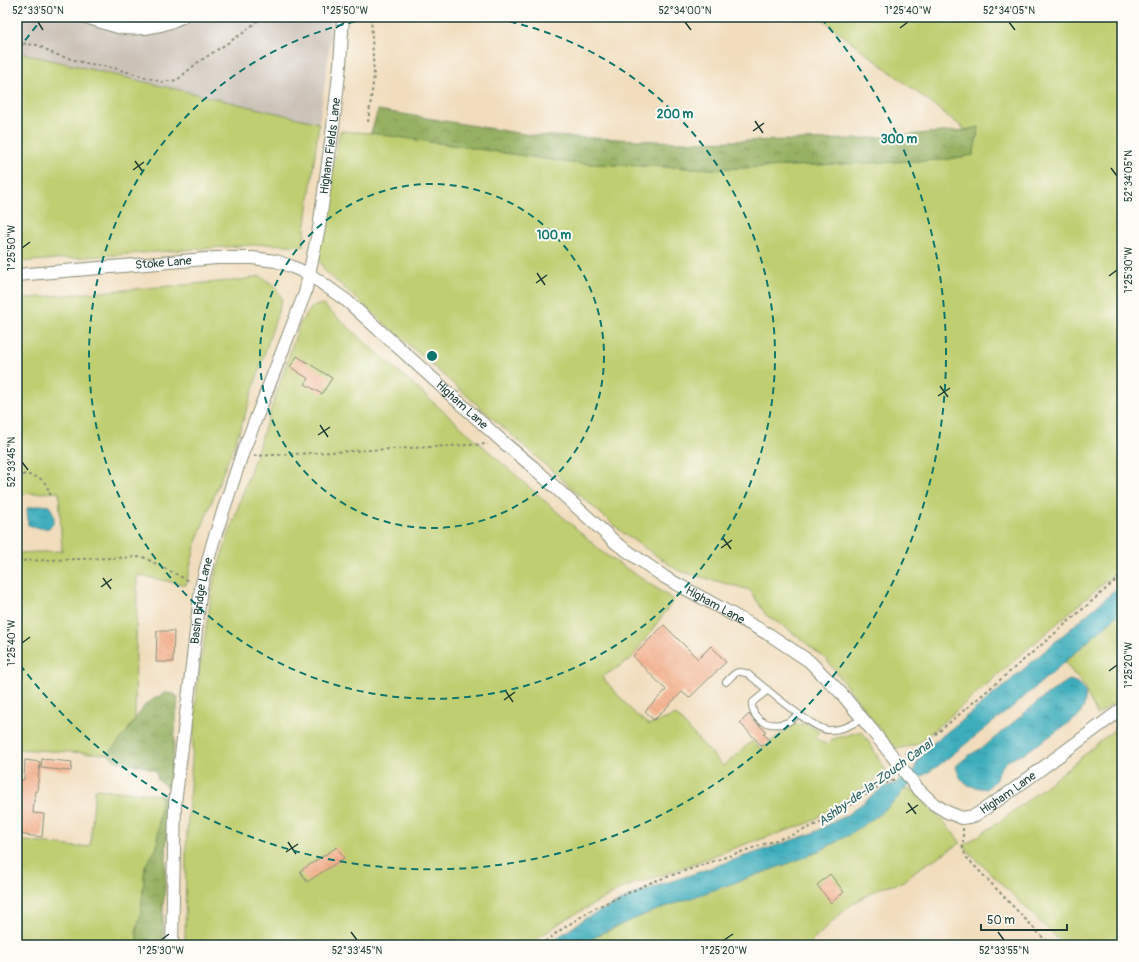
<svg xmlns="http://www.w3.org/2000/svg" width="1139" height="962" viewBox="0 0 1139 962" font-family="Pangolin,sans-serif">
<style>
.industrial{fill:#ccc2b8}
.grass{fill:#bfce71;stroke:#6f8652}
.forest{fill:url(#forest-crowns);stroke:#5b774c}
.water{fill:url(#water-ripples);stroke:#2e7578}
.building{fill:url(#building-back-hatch)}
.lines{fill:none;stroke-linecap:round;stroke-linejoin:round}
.lane-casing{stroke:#888d78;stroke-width:8}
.street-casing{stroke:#888d78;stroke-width:14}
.path{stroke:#888d78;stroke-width:2;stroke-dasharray:3 3;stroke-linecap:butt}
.lane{stroke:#fff;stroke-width:6}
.street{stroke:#fff;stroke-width:12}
.street-bridge-casing{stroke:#888d78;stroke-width:14;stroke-linecap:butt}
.street-bridge{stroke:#fff;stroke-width:12}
.ticks{fill:none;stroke:#1f3d34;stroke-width:1.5}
.ring{fill:none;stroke:#0f766e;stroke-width:2;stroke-dasharray:7 5}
.labels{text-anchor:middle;stroke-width:4;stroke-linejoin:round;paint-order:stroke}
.street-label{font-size:12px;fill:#1f3d34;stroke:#fdfcf7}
.water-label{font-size:13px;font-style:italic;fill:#2a6464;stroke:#fdfcf7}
.centre{fill:#0f766e;stroke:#fdfcf7;stroke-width:2}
.ring-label{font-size:12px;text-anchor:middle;font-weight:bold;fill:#0f766e;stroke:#fdfcf7;stroke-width:4;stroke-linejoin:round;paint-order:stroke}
.neatline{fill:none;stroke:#1f3d34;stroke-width:1.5}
.ticks-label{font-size:10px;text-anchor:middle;fill:#1f3d34}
</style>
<defs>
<pattern id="forest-crowns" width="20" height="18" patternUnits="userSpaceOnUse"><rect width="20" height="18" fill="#97b163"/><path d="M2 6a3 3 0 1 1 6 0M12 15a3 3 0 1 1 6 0" fill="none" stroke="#7b9152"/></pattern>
<pattern id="water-ripples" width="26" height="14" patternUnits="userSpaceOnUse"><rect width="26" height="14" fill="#3eadbc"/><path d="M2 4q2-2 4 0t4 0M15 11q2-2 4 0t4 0" fill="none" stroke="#338e9a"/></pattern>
<pattern id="building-back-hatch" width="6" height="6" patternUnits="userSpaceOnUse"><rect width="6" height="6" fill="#f6b28f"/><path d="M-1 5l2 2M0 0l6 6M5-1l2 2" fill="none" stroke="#d29a7c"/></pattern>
</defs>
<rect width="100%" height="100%" fill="#fdfcf7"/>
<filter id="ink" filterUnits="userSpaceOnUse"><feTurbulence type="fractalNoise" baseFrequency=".025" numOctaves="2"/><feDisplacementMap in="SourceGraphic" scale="8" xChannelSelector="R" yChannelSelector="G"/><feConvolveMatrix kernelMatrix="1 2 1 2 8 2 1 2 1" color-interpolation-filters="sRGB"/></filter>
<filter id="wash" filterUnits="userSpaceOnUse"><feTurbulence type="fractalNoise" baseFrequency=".012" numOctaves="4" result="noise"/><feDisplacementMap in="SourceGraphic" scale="16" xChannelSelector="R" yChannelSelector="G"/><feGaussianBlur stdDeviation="0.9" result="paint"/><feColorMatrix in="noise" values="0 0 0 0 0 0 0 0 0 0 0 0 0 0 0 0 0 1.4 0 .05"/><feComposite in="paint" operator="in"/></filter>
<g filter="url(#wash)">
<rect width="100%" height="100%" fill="#f1ddbd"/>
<path class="industrial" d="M 17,17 L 332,17 L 330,45 L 319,123 L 17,52 Z"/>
<path class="grass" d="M 819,17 L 1122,17 L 1122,567 L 918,744 L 897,749 L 888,740 L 826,659 L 788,629 L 766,615 L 750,590 L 679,571 L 623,533 L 325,271 L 318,257 L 319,238 L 340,131 L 371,133 L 572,163 L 714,169 L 942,160 L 973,155 L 979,127 L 966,130 Z
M 17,52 L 319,123 L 303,246 L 266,244 L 17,262 Z
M 260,276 L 275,286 L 282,299 L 242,424 L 196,542 L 186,585 L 137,575 L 135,719 L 126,733 L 108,754 L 17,749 L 17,553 L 62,551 L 59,492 L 17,494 L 17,299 L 241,280 Z
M 322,304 L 606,555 L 674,600 L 630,660 L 602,677 L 634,713 L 649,725 L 676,715 L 723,766 L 752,741 L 761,749 L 794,724 L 806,724 L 820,732 L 815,738 L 827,745 L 833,739 L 862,731 L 887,772 L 843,801 L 809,823 L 737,847 L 676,870 L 623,888 L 561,922 L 529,945 L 185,945 L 186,847 L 197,685 L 214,579 L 300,323 L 312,307 Z
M 1122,611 L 1122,698 L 1097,715 L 1080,679 L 1073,673 L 1065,662 Z
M 1122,723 L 1122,945 L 1064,945 L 963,846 L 1002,820 L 1066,770 Z
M 95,789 L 161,795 L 157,848 L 145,866 L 141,913 L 136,932 L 139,945 L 17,945 L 17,840 L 76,847 L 90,846 Z
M 904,789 L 912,789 L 950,829 L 961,843 L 918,869 L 901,883 L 877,889 L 848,907 L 808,945 L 581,945 C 634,915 693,897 750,877 C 772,869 794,862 816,853 C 834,844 852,833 868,822 C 882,812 894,804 904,789 Z"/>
<path class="forest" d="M 378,110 L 530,135 L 679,142 L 854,139 L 966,130 L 979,127 L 973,155 L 942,160 L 714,169 L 572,163 L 371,133 Z
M 166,693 L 174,694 L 178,697 L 171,779 L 167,787 L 158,780 L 156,771 L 139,765 L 126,764 L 116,761 L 108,754 L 126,733 L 145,705 L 155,698 Z
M 161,795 L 166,797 L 168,801 L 165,889 L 163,907 L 163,945 L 139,945 L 136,932 L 141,913 L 145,866 L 157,848 Z"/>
<path class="water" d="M 41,505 L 49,506 C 53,511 54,514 54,520 C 52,534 37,527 28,525 L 27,508 Z
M 1122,584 L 1122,611 L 1052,673 L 1016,704 L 938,766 L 919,778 L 904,789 L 897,799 L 881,813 L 849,835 L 817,852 L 790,863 L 643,915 L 604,932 L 581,945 L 547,945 L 586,918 L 637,893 L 813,833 L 848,814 L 884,787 L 896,783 L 914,770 L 918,760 L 931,745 L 1004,686 Z
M 1069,680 C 1079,682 1081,686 1086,694 L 1084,706 L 1079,716 L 1025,753 L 1007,761 L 1000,769 L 995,781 L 986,789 C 968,786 961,786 956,766 L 968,756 L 985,746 L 1045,696 Z"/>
<g id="blocks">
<path class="building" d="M 297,356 L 332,378 L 322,394 L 305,384 L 309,379 L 290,367 Z
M 664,625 L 698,659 L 711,646 L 726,662 L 689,698 L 682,692 L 654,720 L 645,711 L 666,690 L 633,656 Z
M 157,631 L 174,631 L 173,662 L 156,662 Z
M 749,714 L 753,720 L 766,731 L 763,733 L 769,740 L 762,746 L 740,723 Z
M 42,759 L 72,762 L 71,771 L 41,768 Z
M 25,760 L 40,762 L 37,791 L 35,791 L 33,813 L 44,814 L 42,837 L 17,834 L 18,780 L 24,780 Z
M 337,847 L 344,858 L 307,882 L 300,871 Z
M 830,874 L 844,892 L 831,903 L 817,885 Z"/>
</g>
</g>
<g filter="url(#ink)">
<use href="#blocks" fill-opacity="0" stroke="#888d78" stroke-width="1"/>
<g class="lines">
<defs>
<path id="lane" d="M 726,682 C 734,674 736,669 748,674 C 763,686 812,729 828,730 C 841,731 852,724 863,719
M 768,690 L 753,702 L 752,706 C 754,723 773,728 788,722 C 792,720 795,717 798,714"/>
<g id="street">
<path d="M 85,17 C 96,20 107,24 118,27 C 140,31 162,27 182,17"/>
<path id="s1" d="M 17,275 L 217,258 L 252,258 L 276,261 L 290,266 L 309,274 L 347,301 L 503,442 L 533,467 L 616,543 L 666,578 L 770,635 L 809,661 L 841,693 L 871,729 L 901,767"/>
<path id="s2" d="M 917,788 L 934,804 L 947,812 L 962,818 L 974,816 L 1010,792 L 1122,709"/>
<path id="s3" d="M 172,945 L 175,804 L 191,674 L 201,587 L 213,542 L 241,457 L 305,293 L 319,228 L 333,127 L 340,65 L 343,17"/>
</g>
</defs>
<use href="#lane" class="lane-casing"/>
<use href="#street" class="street-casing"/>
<path class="path" d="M 17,43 L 38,45 L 54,54 L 85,63 L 114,68 L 162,82 L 177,80 L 197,63 L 243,33 L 262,17
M 368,122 L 374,76 L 371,17
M 254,456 L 488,444
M 17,478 L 25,474 C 43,478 45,479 51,497
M 17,561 L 143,557 L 191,582
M 905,753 L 917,750 L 1039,647 L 1122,575
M 912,762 L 917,750
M 963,828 L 963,849 L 966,857 L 1050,945
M 540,945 L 562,929 L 593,909 L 652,882 L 794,834 L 829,819 L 882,784 L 896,780"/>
<use href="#lane" class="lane"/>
<use href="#street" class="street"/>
<defs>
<path id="street-bridge" d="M 901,767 L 917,788"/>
</defs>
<use href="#street-bridge" class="street-bridge-casing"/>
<use href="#street-bridge" class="street-bridge"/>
</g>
</g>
<path class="ticks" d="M 38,22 L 43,30M 685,22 L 691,30M 1009,22 L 1015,30M 336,28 L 345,22M 900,28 L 908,22M 755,121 L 763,133M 753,131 L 764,123M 135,161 L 143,172M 1111,168 L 1117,176M 133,170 L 144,162M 22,248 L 30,242M 537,273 L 545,285M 1109,276 L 1117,270M 536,283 L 547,275M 940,386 L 948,397M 938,396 L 950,388M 320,425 L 328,437M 318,435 L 330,427M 22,462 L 28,470M 723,538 L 731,549M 721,548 L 732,540M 103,578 L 111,589M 101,587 L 112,579M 22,643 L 30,637M 1109,671 L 1117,665M 505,690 L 513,702M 504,700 L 515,692M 908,803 L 916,814M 906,813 L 918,805M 288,842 L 296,854M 286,852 L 298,844M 351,932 L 357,940M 998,932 L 1004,940M 161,940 L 169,934M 724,940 L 733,934"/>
<g class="ring">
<circle cx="432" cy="356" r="172"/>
<path d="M486 17A343 343 0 1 1 378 17"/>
<path d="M18 50A515 515 0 0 1 43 18M821 18A515 515 0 1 1 18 662"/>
</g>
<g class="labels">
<g class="street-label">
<text dy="4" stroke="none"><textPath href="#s3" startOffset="821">Higham Fields Lane</textPath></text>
<text dy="4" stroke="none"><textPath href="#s1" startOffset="147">Stoke Lane</textPath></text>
<text dy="4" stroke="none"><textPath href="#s1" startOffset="497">Higham Lane</textPath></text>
<text dy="4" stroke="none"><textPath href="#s3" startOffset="346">Basin Bridge Lane</textPath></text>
<text dy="4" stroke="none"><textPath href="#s1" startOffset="821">Higham Lane</textPath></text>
<text dy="4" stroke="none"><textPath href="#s2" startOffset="108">Higham Lane</textPath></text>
</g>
<g class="water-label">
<text transform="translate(875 782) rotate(-36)" y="5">Ashby-de-la-Zouch Canal</text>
</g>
</g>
<circle cx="432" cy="356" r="6" class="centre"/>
<g class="ring-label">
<text x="675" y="118">200 m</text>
<text x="899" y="143">300 m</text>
<text x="554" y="239">100 m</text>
</g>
<rect width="1139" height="962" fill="none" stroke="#fdfcf7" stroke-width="44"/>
<path d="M981 924v6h86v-6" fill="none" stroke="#1f3d34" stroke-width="2"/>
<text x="987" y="924" font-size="12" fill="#1f3d34" stroke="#fdfcf7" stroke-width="3" paint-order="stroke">50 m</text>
<rect x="22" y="22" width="1095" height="918" class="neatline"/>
<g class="ticks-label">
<text x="38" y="14">52°33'50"N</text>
<text x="345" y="14">1°25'50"W</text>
<text x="685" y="14">52°34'00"N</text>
<text x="908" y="14">1°25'40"W</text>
<text x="1009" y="14">52°34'05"N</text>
<text transform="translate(1128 176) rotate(-90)" y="4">52°34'05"N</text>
<text transform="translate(11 248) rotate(-90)" y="4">1°25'50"W</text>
<text transform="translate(1128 270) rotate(-90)" y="4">1°25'30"W</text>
<text transform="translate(11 462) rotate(-90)" y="4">52°33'45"N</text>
<text transform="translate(11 643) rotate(-90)" y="4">1°25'40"W</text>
<text transform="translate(1128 665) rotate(-90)" y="4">1°25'20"W</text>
<text x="161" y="954">1°25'30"W</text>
<text x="357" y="954">52°33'45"N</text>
<text x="724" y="954">1°25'20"W</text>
<text x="1004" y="954">52°33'55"N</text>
</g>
</svg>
